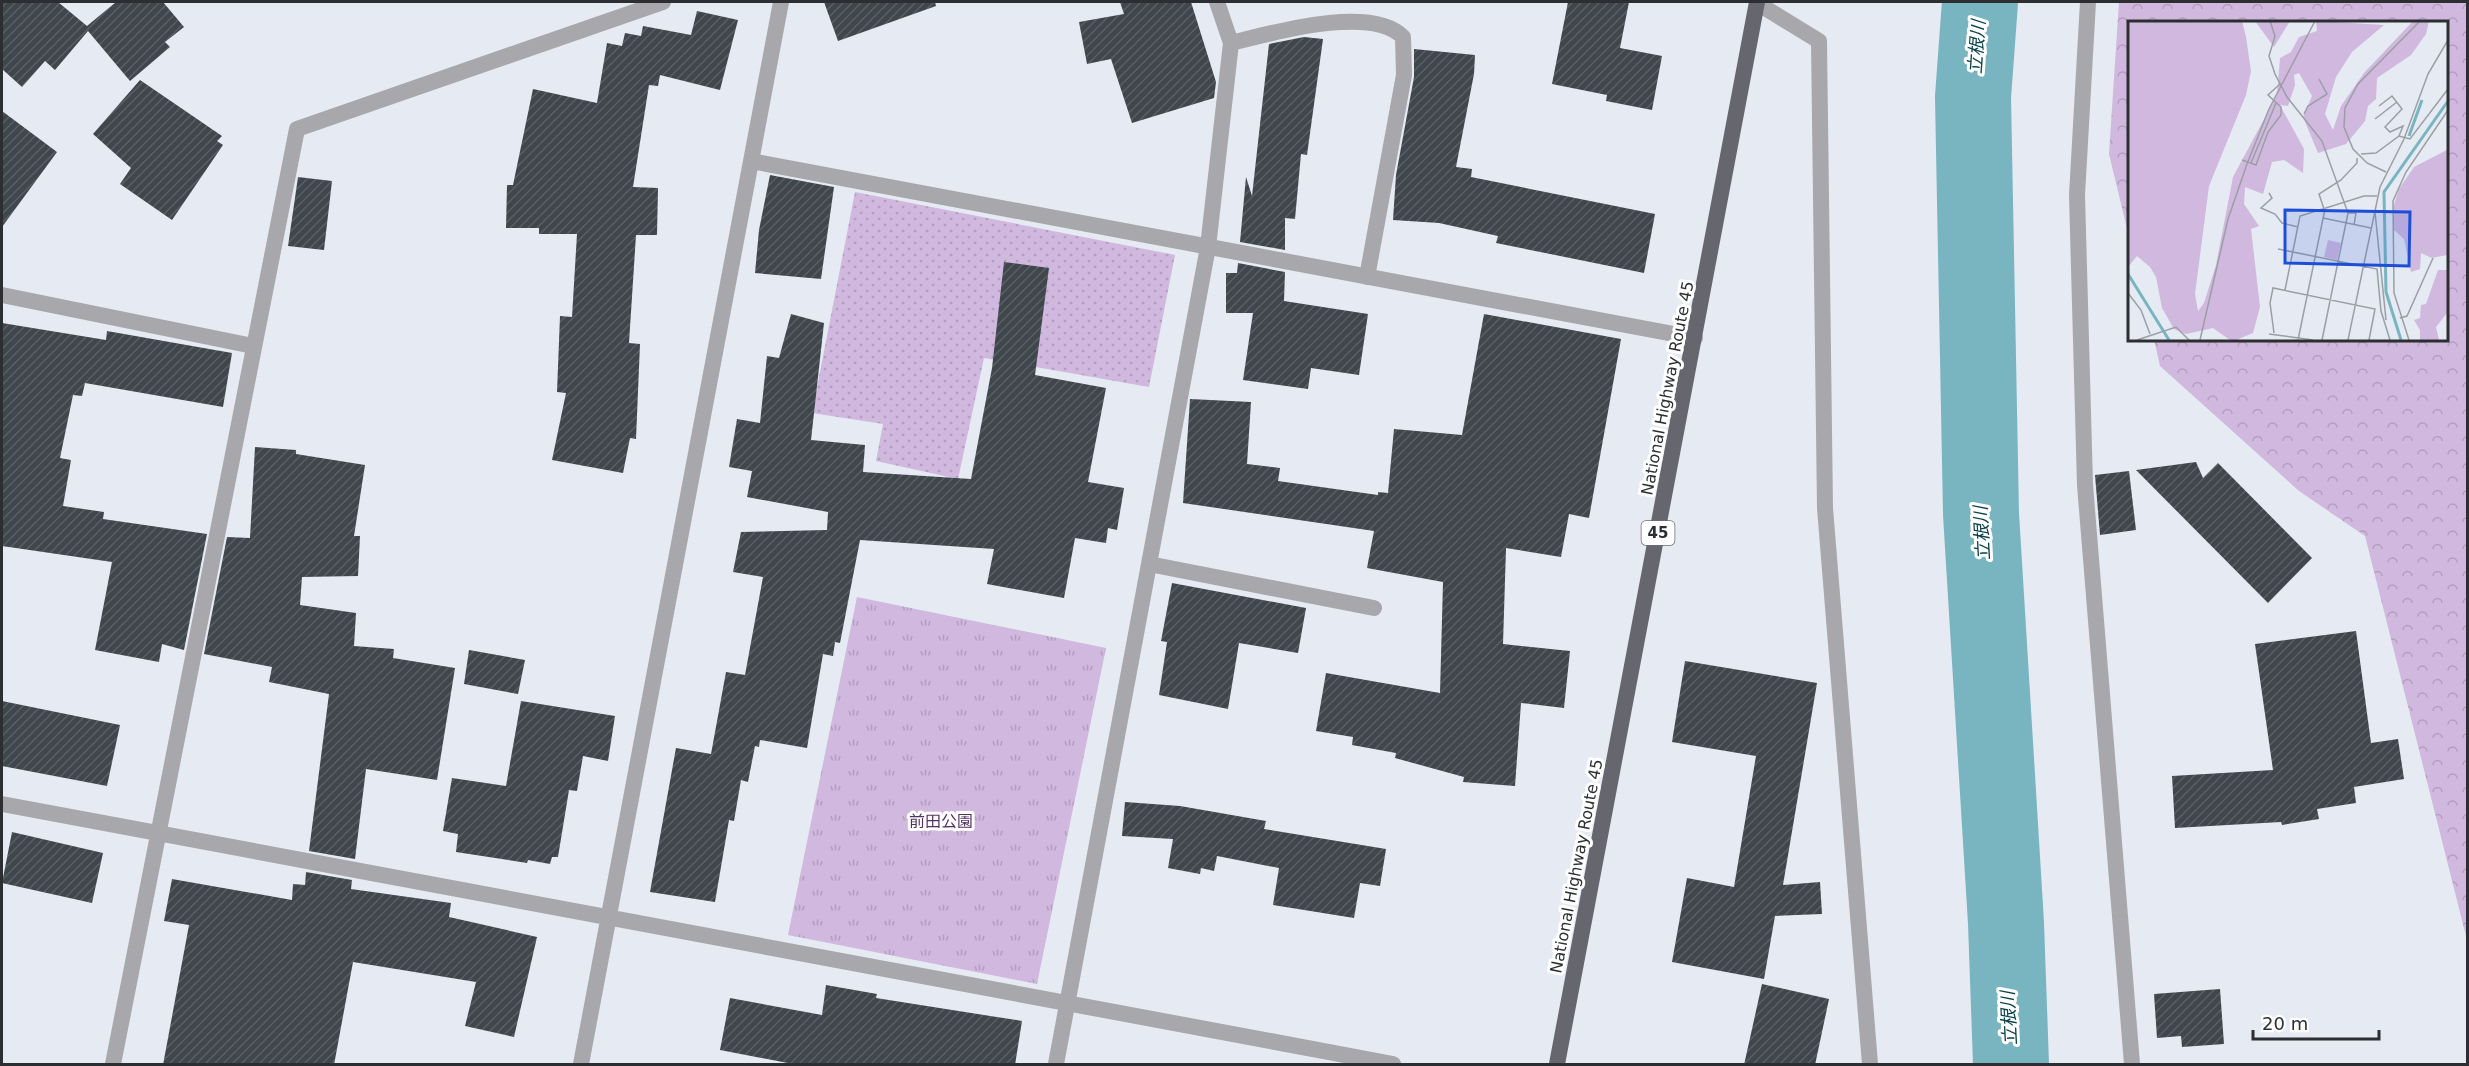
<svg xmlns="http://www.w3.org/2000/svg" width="2469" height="1066" viewBox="0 0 2469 1066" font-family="'DejaVu Sans','Noto Sans JP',sans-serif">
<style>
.grass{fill:url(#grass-dots)}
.forest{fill:url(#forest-crowns)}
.park{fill:url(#park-tufts)}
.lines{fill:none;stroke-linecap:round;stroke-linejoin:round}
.river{stroke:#79b5c0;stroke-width:76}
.building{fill:url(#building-hatch)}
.minor{stroke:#a8a7ac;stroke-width:16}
.trunk{stroke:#66666e;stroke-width:16}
.labels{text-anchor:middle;stroke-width:6;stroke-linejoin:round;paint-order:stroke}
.shield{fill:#fff;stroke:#6b6d6f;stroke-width:1.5}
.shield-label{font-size:15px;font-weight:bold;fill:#2c2e31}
.street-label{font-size:16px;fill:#2c2e31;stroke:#fff}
.park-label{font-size:16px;fill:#533164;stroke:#fff}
.water-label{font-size:18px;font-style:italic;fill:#0b434c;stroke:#fff}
.inset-river{fill:none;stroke:#79b5c0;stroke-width:3}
.inset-road{fill:none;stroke:#9b9fa5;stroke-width:1.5}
.view{fill:#1d4ed8;fill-opacity:0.15;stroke:#1d4ed8;stroke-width:3}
.inset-edge{fill:none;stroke:#2c2e31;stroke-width:3}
</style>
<defs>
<pattern id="grass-dots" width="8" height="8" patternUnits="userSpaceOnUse" patternTransform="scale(1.5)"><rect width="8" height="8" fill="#d0b8de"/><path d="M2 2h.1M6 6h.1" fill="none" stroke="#b39ebf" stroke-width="1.8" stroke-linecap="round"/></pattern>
<pattern id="forest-crowns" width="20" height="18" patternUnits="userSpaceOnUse" patternTransform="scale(1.5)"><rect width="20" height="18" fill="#d0b8de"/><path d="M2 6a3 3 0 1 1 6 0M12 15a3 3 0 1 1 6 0" fill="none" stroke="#b39ebf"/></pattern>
<pattern id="park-tufts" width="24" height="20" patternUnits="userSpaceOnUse" patternTransform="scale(1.5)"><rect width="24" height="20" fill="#d0b8de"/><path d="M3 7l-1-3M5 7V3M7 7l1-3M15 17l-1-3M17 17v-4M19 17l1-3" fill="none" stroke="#b39ebf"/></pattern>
<pattern id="building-hatch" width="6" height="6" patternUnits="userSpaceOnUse" patternTransform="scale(1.5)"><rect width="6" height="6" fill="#3f474c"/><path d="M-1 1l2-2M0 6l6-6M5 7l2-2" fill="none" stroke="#595f63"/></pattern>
</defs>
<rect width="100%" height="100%" fill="#e5eaf3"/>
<path class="grass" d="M 855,192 L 1175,255 L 1149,387 L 984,358 L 958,479 L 876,461 L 883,424 L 812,413 Z"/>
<path class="forest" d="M 2119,2 L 2467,2 L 2467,940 L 2365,536 L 2299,491 L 2160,366 L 2154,339 L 2446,339 L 2446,22 L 2130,22 L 2130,241 L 2109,154 Z"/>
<path class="park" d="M 857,597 L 1106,648 L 1037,984 L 788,935 Z"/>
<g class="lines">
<path class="river" d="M 1980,2 L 1973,97 L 1981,514 L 2006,923 L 2011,1064"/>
</g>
<path class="building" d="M 2,2 L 58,2 L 87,26 L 116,2 L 163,2 L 184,27 L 165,42 L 170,47 L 130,81 L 88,31 L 55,70 L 45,61 L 22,87 L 2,69 Z
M 824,2 L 935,2 L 936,6 L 838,41 Z
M 1120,2 L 1191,2 L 1216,82 L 1214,98 L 1132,123 L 1111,59 L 1087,64 L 1079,22 L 1124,14 Z
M 1568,2 L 1629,2 L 1620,48 L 1662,56 L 1652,110 L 1606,101 L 1607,95 L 1552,84 Z
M 697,11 L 738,20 L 720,90 L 660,75 L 658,86 L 649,85 L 633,187 L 658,188 L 657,235 L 636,235 L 629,343 L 640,344 L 636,439 L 630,438 L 623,473 L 552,460 L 566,393 L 557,392 L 560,316 L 572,317 L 577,234 L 539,234 L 539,228 L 506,228 L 507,185 L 513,185 L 533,89 L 597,103 L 607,43 L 622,46 L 625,33 L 641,36 L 643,26 L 691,35 Z
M 1304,37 L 1323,39 L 1307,155 L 1301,154 L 1295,219 L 1285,218 L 1285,250 L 1240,242 L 1246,177 L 1252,196 L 1269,44 Z
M 1414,49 L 1475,55 L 1474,74 L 1456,167 L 1472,169 L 1471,177 L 1655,214 L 1644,273 L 1496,243 L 1498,236 L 1439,223 L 1393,220 L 1396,175 L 1414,77 Z
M 140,80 L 222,136 L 217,141 L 223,145 L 172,220 L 120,184 L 131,168 L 93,134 Z
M 2,111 L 57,152 L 2,227 Z
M 770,175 L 834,187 L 821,279 L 755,273 L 759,230 Z
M 298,177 L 332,181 L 324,250 L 288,246 Z
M 1004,262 L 1049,268 L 1035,375 L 1106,388 L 1088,482 L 1124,488 L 1117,530 L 1108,528 L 1106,543 L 1075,538 L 1064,598 L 987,584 L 994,549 L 860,540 L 840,643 L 835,642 L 833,656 L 823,654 L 807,748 L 760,740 L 759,747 L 755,746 L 748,782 L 741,780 L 734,821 L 729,820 L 715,902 L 650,892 L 676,748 L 711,754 L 726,672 L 745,675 L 763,577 L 733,572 L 741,532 L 827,530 L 828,512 L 747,497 L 752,471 L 729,467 L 737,419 L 760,423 L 767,356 L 779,358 L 791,314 L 824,323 L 811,440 L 865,445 L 863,472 L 971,479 L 992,368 Z
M 1238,263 L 1285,272 L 1284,301 L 1368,314 L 1359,375 L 1311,368 L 1308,389 L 1243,380 L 1253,313 L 1226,313 L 1226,273 L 1237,273 Z
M 1484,314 L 1621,339 L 1589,518 L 1569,514 L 1561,557 L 1506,548 L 1503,644 L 1570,651 L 1564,708 L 1521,703 L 1515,786 L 1463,782 L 1464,777 L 1395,758 L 1396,753 L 1352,745 L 1353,737 L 1316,731 L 1326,673 L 1440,693 L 1443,582 L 1367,568 L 1374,531 L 1183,503 L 1190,399 L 1251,402 L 1247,464 L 1280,468 L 1278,481 L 1378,495 L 1378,492 L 1388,493 L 1394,429 L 1462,435 Z
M 2,323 L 106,340 L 107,331 L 232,353 L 223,407 L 85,383 L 82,396 L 73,395 L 60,458 L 71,460 L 63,506 L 104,512 L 103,519 L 207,534 L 184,650 L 162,644 L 159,662 L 95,650 L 112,562 L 2,546 Z
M 255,447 L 296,450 L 296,454 L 365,465 L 354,536 L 360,536 L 358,576 L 302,577 L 300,605 L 356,613 L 354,646 L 394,649 L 393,658 L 455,668 L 437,780 L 366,769 L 355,859 L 309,851 L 329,694 L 269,682 L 272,667 L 204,654 L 227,537 L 250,538 Z
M 2196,462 L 2203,478 L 2218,463 L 2312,558 L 2268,603 L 2136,470 Z
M 2129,471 L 2136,530 L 2100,535 L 2095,475 Z
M 1172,583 L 1306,608 L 1298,653 L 1239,643 L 1228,709 L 1159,695 L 1167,642 L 1161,641 Z
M 2356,631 L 2371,743 L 2398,739 L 2404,779 L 2354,787 L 2356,803 L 2317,809 L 2319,819 L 2282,825 L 2281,822 L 2175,828 L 2172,776 L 2273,770 L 2255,644 Z
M 469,650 L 525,660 L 518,694 L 464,684 Z
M 1685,661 L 1817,683 L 1783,885 L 1820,882 L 1822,914 L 1775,916 L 1764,979 L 1672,962 L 1687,878 L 1734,887 L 1756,756 L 1672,742 Z
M 2,701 L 120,725 L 107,786 L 2,766 Z
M 521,701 L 615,716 L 608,761 L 583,756 L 577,791 L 569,790 L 558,857 L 552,857 L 550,864 L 528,860 L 527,863 L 456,852 L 458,834 L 443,831 L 452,778 L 506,786 Z
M 1125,802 L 1180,806 L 1266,821 L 1264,829 L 1386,849 L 1380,886 L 1360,883 L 1354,918 L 1273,905 L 1279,868 L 1217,856 L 1214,871 L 1201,868 L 1200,874 L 1168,868 L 1173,839 L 1122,836 Z
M 12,832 L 103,853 L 92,903 L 2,883 Z
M 306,872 L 352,880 L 351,889 L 451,903 L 449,917 L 537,937 L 514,1037 L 465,1026 L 476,982 L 353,962 L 334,1065 L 163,1065 L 189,925 L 164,921 L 172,879 L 292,900 L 293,884 L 305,885 Z
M 1762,984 L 1829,999 L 1815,1065 L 1744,1065 Z
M 826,985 L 877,994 L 876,998 L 1022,1021 L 1015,1065 L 798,1065 L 720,1050 L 730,998 L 822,1015 Z
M 2220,989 L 2224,1044 L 2182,1047 L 2181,1036 L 2157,1038 L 2154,994 Z"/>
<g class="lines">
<path class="minor" d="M 2088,2 L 2077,195 L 2085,485 L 2132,1064
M 1757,3 L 1819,41 L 1825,508 L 1870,1064
M 1231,43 C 1272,33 1371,4 1403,37 L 1404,75 L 1367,277
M 751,161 L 1695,338
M 2,295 L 253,346
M 1149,564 L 1374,608
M 2,804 L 1393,1064
M 113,1064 L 297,129 L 663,2
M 581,1064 L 781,2
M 1056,1064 L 1208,247 L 1231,43 L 1217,2"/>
<path class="trunk" d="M 1557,1064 L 1757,2"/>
</g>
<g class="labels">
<rect class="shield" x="1641.5" y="521" width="33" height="24" rx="4.5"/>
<g class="shield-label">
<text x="1658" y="538">45</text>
</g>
<g class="street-label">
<text transform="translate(1667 388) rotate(-79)" y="6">National Highway Route 45</text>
<text transform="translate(1576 866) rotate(-79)" y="6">National Highway Route 45</text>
</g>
<g class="park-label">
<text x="941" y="827">前田公園</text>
</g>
<g class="water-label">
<text transform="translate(1977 47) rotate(-86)" y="6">立根川</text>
<text transform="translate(1982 533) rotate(-93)" y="6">立根川</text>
<text transform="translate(2009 1018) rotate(-93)" y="6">立根川</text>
</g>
</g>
<g transform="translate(2128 21)">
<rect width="320" height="320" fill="#e5eaf3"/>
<path d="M 0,0 L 114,0 L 118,16 L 123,50 L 118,74 L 81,165 L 67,273 L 70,290 L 76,282 L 88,244 L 105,156 L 149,74 L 152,37 L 163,31 L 171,16 L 189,10 L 188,0 L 256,4 L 224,31 L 208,56 L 197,93 L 205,109 L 213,85 L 236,52 L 285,0 L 301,0 L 298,13 L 283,34 L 249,57 L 248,78 L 240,85 L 237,100 L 218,123 L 190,132 L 175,96 L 184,75 L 171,52 L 166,54 L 167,64 L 160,85 L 152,84 L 176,128 L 175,152 L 156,139 L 144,141 L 135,173 L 117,166 L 116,183 L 131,205 L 123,208 L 132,286 L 125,312 L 108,319 L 102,319 L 85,307 L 58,313 L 46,308 L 34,287 L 28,256 L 22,246 L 9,235 L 0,246 ZM 127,0 L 162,0 L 146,26 ZM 319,129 L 319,234 L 304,237 L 293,232 L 292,248 L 283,251 L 276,218 L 266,209 L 265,187 L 271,168 L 286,146 ZM 310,249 L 319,249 L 319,292 L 308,306 L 311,319 L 292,319 L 292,309 L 286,299 L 292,297 L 293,284 L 298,283 Z" fill="#d0b8de"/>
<path d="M 200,219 L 213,222 L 209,239 L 196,236 Z" fill="#d0b8de"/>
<path class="inset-river" d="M 281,115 L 294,79M 0,253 L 41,319M 273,319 L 258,271 L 256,171 L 320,80"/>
<path class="inset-road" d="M 142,0 L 147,15 L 141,35 L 147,53 L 159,76 L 194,120 L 220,192 L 194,319M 251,85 L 264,75 L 274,88 L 257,106 L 262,111 L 275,105 L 271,115M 176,93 L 180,85 L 199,73 L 191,58M 247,98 L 269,81M 233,133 L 248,132 L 271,115 L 282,118 L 320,68M 114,139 L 128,144 L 140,111 L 153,94 L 153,86 L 140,74 L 152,63M 123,142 L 148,82M 258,151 L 239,142 L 225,128 L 216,106 L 217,87 L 230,63 L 292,0M 141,172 L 144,177 L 133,187 L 147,193 L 154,202 L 170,206M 196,188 L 191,173 L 213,159 L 229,142 L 229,137M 247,191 L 258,299M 220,192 L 228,192 L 226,204M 195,197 L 243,207M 150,228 L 249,248 L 253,290 L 262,319M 157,269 L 172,195 L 236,175 L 249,175M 0,272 L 13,289 L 22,313M 272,297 L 279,295 L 305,237M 146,312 L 142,282 L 145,267 L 247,288 L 241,319M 141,313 L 185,319M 9,319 L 48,306 L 61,319M 72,319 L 100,198 L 119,143 L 141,88 L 187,0M 170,319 L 197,188M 220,319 L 252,166 L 276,118 L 300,53 L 320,19M 281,319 L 266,272 L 265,180 L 278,151 L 320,89"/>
<path class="view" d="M 157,189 L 282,191 L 281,245 L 157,242 Z"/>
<rect width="320" height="320" class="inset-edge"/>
</g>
<rect width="2469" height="1066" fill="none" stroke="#2c2e31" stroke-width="6"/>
<path d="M2253 1030v9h126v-9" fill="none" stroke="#2c2e31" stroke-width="3"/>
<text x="2262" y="1030" font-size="18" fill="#2c2e31" stroke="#ffffff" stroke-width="4.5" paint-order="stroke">20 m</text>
</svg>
